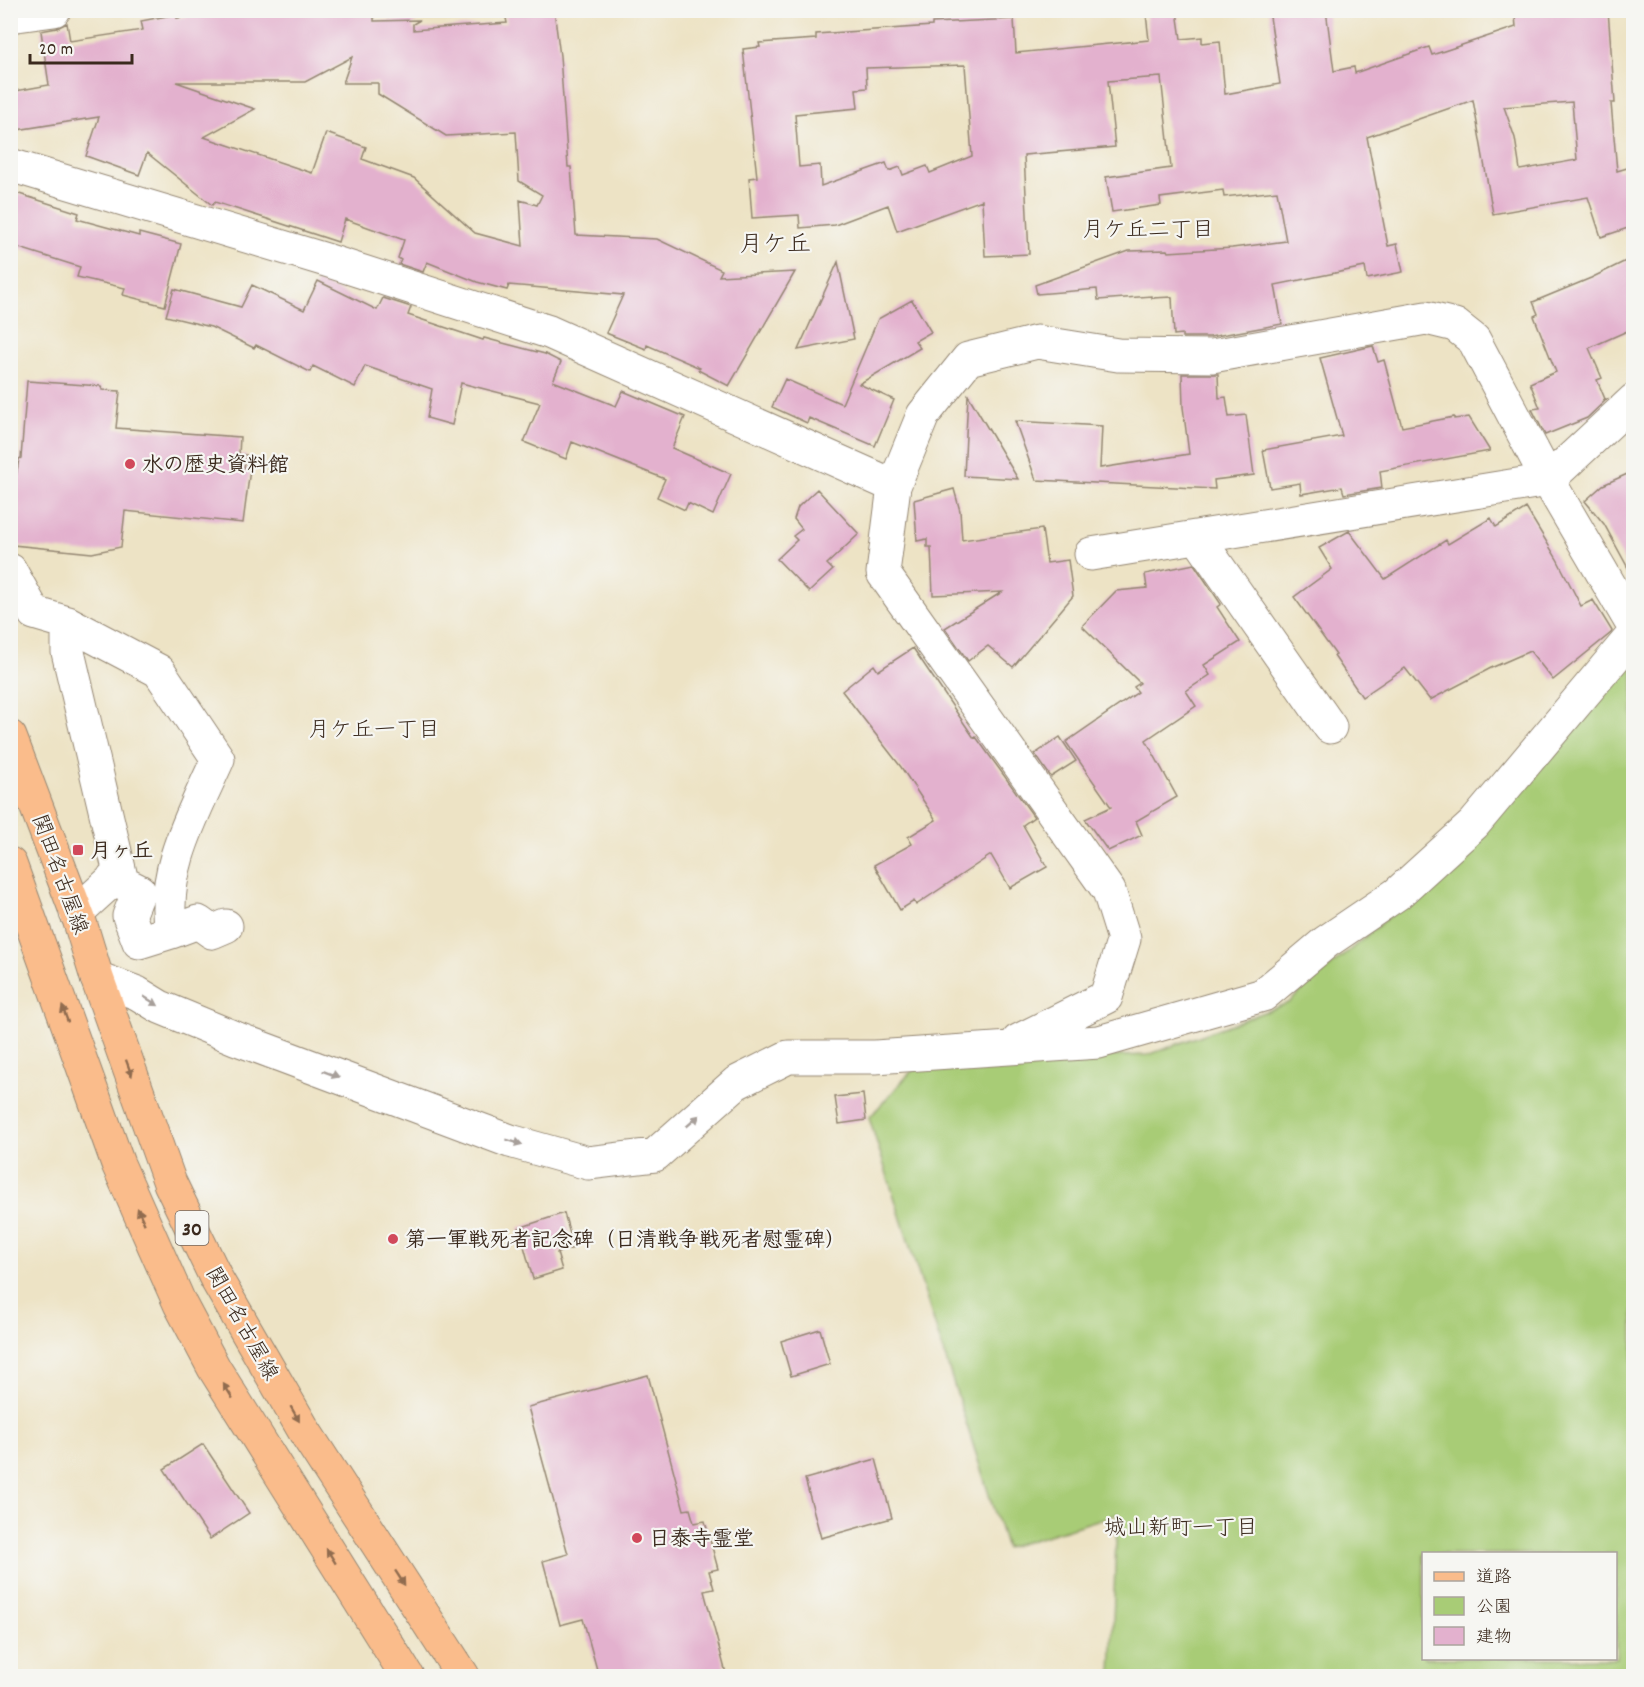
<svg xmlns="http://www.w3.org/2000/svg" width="1644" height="1687" viewBox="0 0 1644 1687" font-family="Dekko,'Klee One',sans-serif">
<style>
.green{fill:#a8cc76;stroke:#727b4a;stroke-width:1.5;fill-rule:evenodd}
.building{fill:#e3b1ce;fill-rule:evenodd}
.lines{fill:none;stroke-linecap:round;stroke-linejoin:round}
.street-casing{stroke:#948672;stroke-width:35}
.primary-casing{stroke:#948672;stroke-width:35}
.street{stroke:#fff;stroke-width:33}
.primary{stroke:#fabc8b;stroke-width:33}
.oneway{fill:#a79f9a}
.oneway2{fill:#916c4f}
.poi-dot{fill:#d1495b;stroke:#f6f6f2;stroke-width:2}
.labels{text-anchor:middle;stroke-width:4.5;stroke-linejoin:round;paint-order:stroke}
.shield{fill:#f6f6f2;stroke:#73675e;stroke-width:1.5}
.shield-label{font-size:20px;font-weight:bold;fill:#3b2a1e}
.poi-label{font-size:21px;font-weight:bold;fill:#3b2a1e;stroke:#f6f6f2;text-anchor:start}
.street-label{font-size:21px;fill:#3b2a1e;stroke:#f6f6f2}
.neighbourhood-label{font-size:22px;fill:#3b2a1e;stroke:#f6f6f2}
.quarter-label{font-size:24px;fill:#3b2a1e;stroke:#f6f6f2}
</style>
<rect width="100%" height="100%" fill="#f6f6f2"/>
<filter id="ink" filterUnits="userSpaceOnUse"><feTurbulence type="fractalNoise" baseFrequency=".0167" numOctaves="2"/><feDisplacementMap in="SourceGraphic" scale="12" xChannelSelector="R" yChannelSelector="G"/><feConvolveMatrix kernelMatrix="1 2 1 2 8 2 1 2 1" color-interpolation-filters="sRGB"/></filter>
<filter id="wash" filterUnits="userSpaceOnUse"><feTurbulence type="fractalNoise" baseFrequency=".008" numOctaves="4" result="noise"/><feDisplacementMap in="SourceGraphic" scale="24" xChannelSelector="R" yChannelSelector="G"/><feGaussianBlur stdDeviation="1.35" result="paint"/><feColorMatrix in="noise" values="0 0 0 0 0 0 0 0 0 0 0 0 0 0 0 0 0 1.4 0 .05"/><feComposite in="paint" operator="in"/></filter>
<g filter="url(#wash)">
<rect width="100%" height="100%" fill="#ede3c5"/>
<path class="green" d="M 1633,633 L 1633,1676 L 1111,1676 L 1117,1514 L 1006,1548 L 869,1118 L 919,1063 L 1148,1055 L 1288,1003 L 1457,858 ZM 1424,1554 L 1616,1554 L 1616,1658 L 1424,1658 Z"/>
<g id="blocks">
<path class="building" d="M 225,10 L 355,10 L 354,15 L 374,15 L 374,21 L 420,20 L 413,24 L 413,30 L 507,23 L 505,13 L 554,10 L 560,56 L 568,167 L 571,167 L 576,235 L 657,239 L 722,270 L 719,276 L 795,272 L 729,386 L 698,370 L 700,368 L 647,345 L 646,349 L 606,333 L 623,295 L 509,285 L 507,290 L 477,282 L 427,262 L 423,272 L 399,264 L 401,260 L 398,258 L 404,240 L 345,219 L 338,242 L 215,202 L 212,205 L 147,153 L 139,175 L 86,156 L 99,117 L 10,131 L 10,92 L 49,85 L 41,31 L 57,28 L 67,23 L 70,41 L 143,30 L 141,21 L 177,14 L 177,18 ZM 352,57 L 343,83 L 378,83 L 378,94 L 446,136 L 516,132 L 519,181 L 542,195 L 537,205 L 520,200 L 523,246 L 475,233 L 414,178 L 362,159 L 366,147 L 326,133 L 312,173 L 204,137 L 255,109 L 176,82 L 305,82 Z
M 1269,10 L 1326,10 L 1334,71 L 1354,67 L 1355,73 L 1429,47 L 1432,55 L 1516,27 L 1515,16 L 1608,10 L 1615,103 L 1611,103 L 1617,171 L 1634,166 L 1634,226 L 1601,237 L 1588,197 L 1493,214 L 1473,100 L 1367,137 L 1388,246 L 1397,244 L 1403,272 L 1367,279 L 1365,267 L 1275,285 L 1282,324 L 1210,337 L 1182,337 L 1182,334 L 1174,335 L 1172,297 L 1152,298 L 1152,296 L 1098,300 L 1097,289 L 1037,294 L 1035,285 L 1129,251 L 1167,250 L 1168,252 L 1232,248 L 1286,241 L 1277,191 L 1224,197 L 1223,190 L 1160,198 L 1161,205 L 1112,212 L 1106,177 L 1171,168 L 1161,77 L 1108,81 L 1115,147 L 1024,155 L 1029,254 L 985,256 L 982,200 L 897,231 L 888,205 L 835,225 L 800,228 L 799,215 L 752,218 L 749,178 L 757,177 L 743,49 L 760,47 L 759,43 L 816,39 L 816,34 L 932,26 L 932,23 L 1014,19 L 1016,53 L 1149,40 L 1146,14 L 1177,11 L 1181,39 L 1202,37 L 1202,43 L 1220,41 L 1225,94 L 1280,84 ZM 965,65 L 972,156 L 930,173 L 927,166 L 903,175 L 900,167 L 889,171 L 886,163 L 821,186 L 820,165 L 799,167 L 795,114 L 858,108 L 856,89 L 867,88 L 866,68 ZM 1572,102 L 1577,160 L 1520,170 L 1515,138 L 1504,107 Z
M 10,191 L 79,213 L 77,219 L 139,236 L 139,233 L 181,244 L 165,306 L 123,295 L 125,288 L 77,277 L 80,267 L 10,245 Z
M 1634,257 L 1634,328 L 1589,348 L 1602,378 L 1597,380 L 1605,399 L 1603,400 L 1607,399 L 1587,418 L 1545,435 L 1532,409 L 1540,408 L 1530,383 L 1556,372 L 1534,316 L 1538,314 L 1533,302 L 1591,278 Z
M 838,262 L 854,339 L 798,350 Z
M 318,281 L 377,310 L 383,298 L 411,307 L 408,315 L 483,340 L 484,338 L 545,354 L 561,362 L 553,381 L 616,406 L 623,391 L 685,417 L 672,448 L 731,474 L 713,515 L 688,503 L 685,510 L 657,497 L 665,479 L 572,442 L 566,459 L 524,442 L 540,403 L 461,383 L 452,425 L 427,418 L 432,389 L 365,366 L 355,387 L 313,366 L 310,372 L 256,345 L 254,348 L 211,327 L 166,316 L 174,289 L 241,307 L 252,285 L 304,310 Z
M 912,300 L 931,332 L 915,341 L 920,348 L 859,384 L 894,400 L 875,446 L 809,418 L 807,423 L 772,407 L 785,379 L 842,404 L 878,319 Z
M 1373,346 L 1378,362 L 1384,360 L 1402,427 L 1454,417 L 1454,419 L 1469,417 L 1490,451 L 1380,471 L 1382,488 L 1344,494 L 1342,487 L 1301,494 L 1300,483 L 1270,488 L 1263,450 L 1342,436 L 1320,358 Z
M 1182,374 L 1218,374 L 1219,398 L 1226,397 L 1229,417 L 1246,415 L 1254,475 L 1214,480 L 1215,489 L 1036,480 L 1015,421 L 1102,426 L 1100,468 L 1189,454 L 1183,407 Z
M 27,381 L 101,386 L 102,390 L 120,391 L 116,428 L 240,437 L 239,455 L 246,455 L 244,468 L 250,469 L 243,523 L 125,511 L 121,547 L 92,553 L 13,545 L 14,526 L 10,526 L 10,512 L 19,459 L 21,458 Z
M 968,395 L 1018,479 L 964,476 Z
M 1634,471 L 1634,579 L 1604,524 L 1585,501 L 1603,485 Z
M 817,489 L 859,534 L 827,564 L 833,570 L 809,592 L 777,559 L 797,540 L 793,536 L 802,529 L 794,519 L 798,507 Z
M 954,489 L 960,511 L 962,540 L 1042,529 L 1047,563 L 1068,560 L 1073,596 L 1013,667 L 988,646 L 968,661 L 945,628 L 1002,592 L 933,595 L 931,547 L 927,547 L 927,539 L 917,541 L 914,500 Z
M 1526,508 L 1557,559 L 1581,606 L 1593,600 L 1612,631 L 1611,633 L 1553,680 L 1530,651 L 1491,668 L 1430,700 L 1405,668 L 1362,697 L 1334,656 L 1336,655 L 1294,597 L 1332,569 L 1319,548 L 1349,531 L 1385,579 L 1446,540 L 1448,544 L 1491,518 L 1496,527 Z
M 1194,564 L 1221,604 L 1217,607 L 1240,642 L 1204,665 L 1210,675 L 1186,691 L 1196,706 L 1146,740 L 1177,797 L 1136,821 L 1142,835 L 1108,851 L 1085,819 L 1111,807 L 1066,742 L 1138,692 L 1134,687 L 1140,683 L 1082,626 L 1116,591 L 1147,588 L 1145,574 Z
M 913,648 L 974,738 L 976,737 L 1034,817 L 1023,825 L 1047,867 L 1010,888 L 991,855 L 916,905 L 914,901 L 900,910 L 874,865 L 912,844 L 908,837 L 936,820 L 901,767 L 842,691 L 874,665 L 878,671 Z
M 1060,737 L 1076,761 L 1051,777 L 1035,754 Z
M 863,1094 L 866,1120 L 839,1124 L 835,1097 Z
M 564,1213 L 574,1248 L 557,1253 L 562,1270 L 533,1279 L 519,1228 Z
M 820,1329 L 830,1364 L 791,1376 L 781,1341 Z
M 648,1375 L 684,1510 L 690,1509 L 694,1523 L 705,1521 L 718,1569 L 709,1571 L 714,1589 L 704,1591 L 727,1677 L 599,1677 L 583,1619 L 560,1625 L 543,1561 L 568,1554 L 528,1407 Z
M 203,1444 L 249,1513 L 210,1539 L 164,1469 Z
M 876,1459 L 892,1518 L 821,1538 L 805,1479 Z"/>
</g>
</g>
<g filter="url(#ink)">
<use href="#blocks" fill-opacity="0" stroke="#948672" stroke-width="1.5"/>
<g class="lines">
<defs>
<path id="street" d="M 10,16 L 54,10
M 10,165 L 326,260 L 549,332 L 894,486 L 923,415 L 968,359 L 1037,342 L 1118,355 L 1212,356 L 1426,318 L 1455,325 L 1474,340 L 1548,480 L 1634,627
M 894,486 L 883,573 L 1109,891 L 1124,939 L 1106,997 L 1018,1041
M 1198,538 L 1330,727
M 1091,554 L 1548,480 L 1634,400
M 10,570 L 34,613 L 68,623 L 159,671 L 218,759 C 194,813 160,871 171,932 L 139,942 L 129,916 L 139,891 L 113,878
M 68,623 L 68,652 L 120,873 L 76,913
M 171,932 L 198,922 L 212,932 L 226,926
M 97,978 L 137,993 L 160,1007 L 235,1038 L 510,1141 L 588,1163 L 655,1155 L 736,1083 L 788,1057 L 875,1057 L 1099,1042 L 1263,995 L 1326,942 L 1397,894 L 1474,824 L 1634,634"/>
<path id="primary" d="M 10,737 L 79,919 L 97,978 L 170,1183 L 217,1280 L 305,1432 L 463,1676
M 10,864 L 118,1164 L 180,1304 L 214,1368 L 407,1676"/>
</defs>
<use href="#street" class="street-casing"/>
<use href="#primary" class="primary-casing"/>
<use href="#street" class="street"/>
<use href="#primary" class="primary"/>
</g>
<defs><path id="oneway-solid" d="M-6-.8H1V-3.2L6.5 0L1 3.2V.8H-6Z" transform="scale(1.5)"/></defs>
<g class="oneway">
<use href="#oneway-solid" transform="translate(151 1001) rotate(32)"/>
<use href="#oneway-solid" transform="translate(331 1074) rotate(21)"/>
<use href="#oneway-solid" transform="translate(693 1121) rotate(-41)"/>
<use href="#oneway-solid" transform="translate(514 1142) rotate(17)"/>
</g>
<g class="oneway2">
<use href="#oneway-solid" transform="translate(65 1014) rotate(-110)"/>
<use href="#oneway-solid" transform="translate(129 1068) rotate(70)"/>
<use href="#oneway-solid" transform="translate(141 1216) rotate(-114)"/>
<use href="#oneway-solid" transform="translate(228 1391) rotate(-122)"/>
<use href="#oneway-solid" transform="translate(295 1414) rotate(60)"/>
<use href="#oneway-solid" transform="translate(331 1556) rotate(-122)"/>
<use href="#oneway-solid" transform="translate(400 1578) rotate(57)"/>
</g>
</g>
<g class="poi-dot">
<circle cx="130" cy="464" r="6"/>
<rect x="72" y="844" width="12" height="12" rx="3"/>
<circle cx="393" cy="1239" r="6"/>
<circle cx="637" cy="1538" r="6"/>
</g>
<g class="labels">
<rect class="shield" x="175.5" y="1211" width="33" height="34" rx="4.5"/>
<g class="shield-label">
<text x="192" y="1235">30</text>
</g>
<g class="poi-label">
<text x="142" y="471">水の歴史資料館</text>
<text x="90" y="857">月ヶ丘</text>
<text x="405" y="1246">第一軍戦死者記念碑（日清戦争戦死者慰霊碑）</text>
<text x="649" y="1545">日泰寺霊堂</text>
</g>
<g class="street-label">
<text transform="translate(61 874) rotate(70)" y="7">関田名古屋線</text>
<text transform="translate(243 1323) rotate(61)" y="7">関田名古屋線</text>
</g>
<g class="neighbourhood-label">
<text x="1148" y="236">月ケ丘二丁目</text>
<text x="374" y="736">月ケ丘一丁目</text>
<text x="1181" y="1534">城山新町一丁目</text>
</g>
<g class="quarter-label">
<text x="775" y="251">月ケ丘</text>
</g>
</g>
<rect width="1644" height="1687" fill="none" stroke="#f6f6f2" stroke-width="36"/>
<rect x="1422" y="1552" width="195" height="108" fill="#f6f6f2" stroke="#aba49d" stroke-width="1.5"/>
<rect x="1434" y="1572" width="30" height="9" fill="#fabc8b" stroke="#aba49d" stroke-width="1.5"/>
<text x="1476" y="1582" font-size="18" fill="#3b2a1e">道路</text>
<rect x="1434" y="1597" width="30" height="18" fill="#a8cc76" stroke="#aba49d" stroke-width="1.5"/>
<text x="1476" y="1612" font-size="18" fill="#3b2a1e">公園</text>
<rect x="1434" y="1627" width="30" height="18" fill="#e3b1ce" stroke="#aba49d" stroke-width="1.5"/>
<text x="1476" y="1642" font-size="18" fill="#3b2a1e">建物</text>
<path d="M30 54v9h102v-9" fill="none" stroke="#3b2a1e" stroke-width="3"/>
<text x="39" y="54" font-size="18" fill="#3b2a1e" stroke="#f6f6f2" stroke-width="4.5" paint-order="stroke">20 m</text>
</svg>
